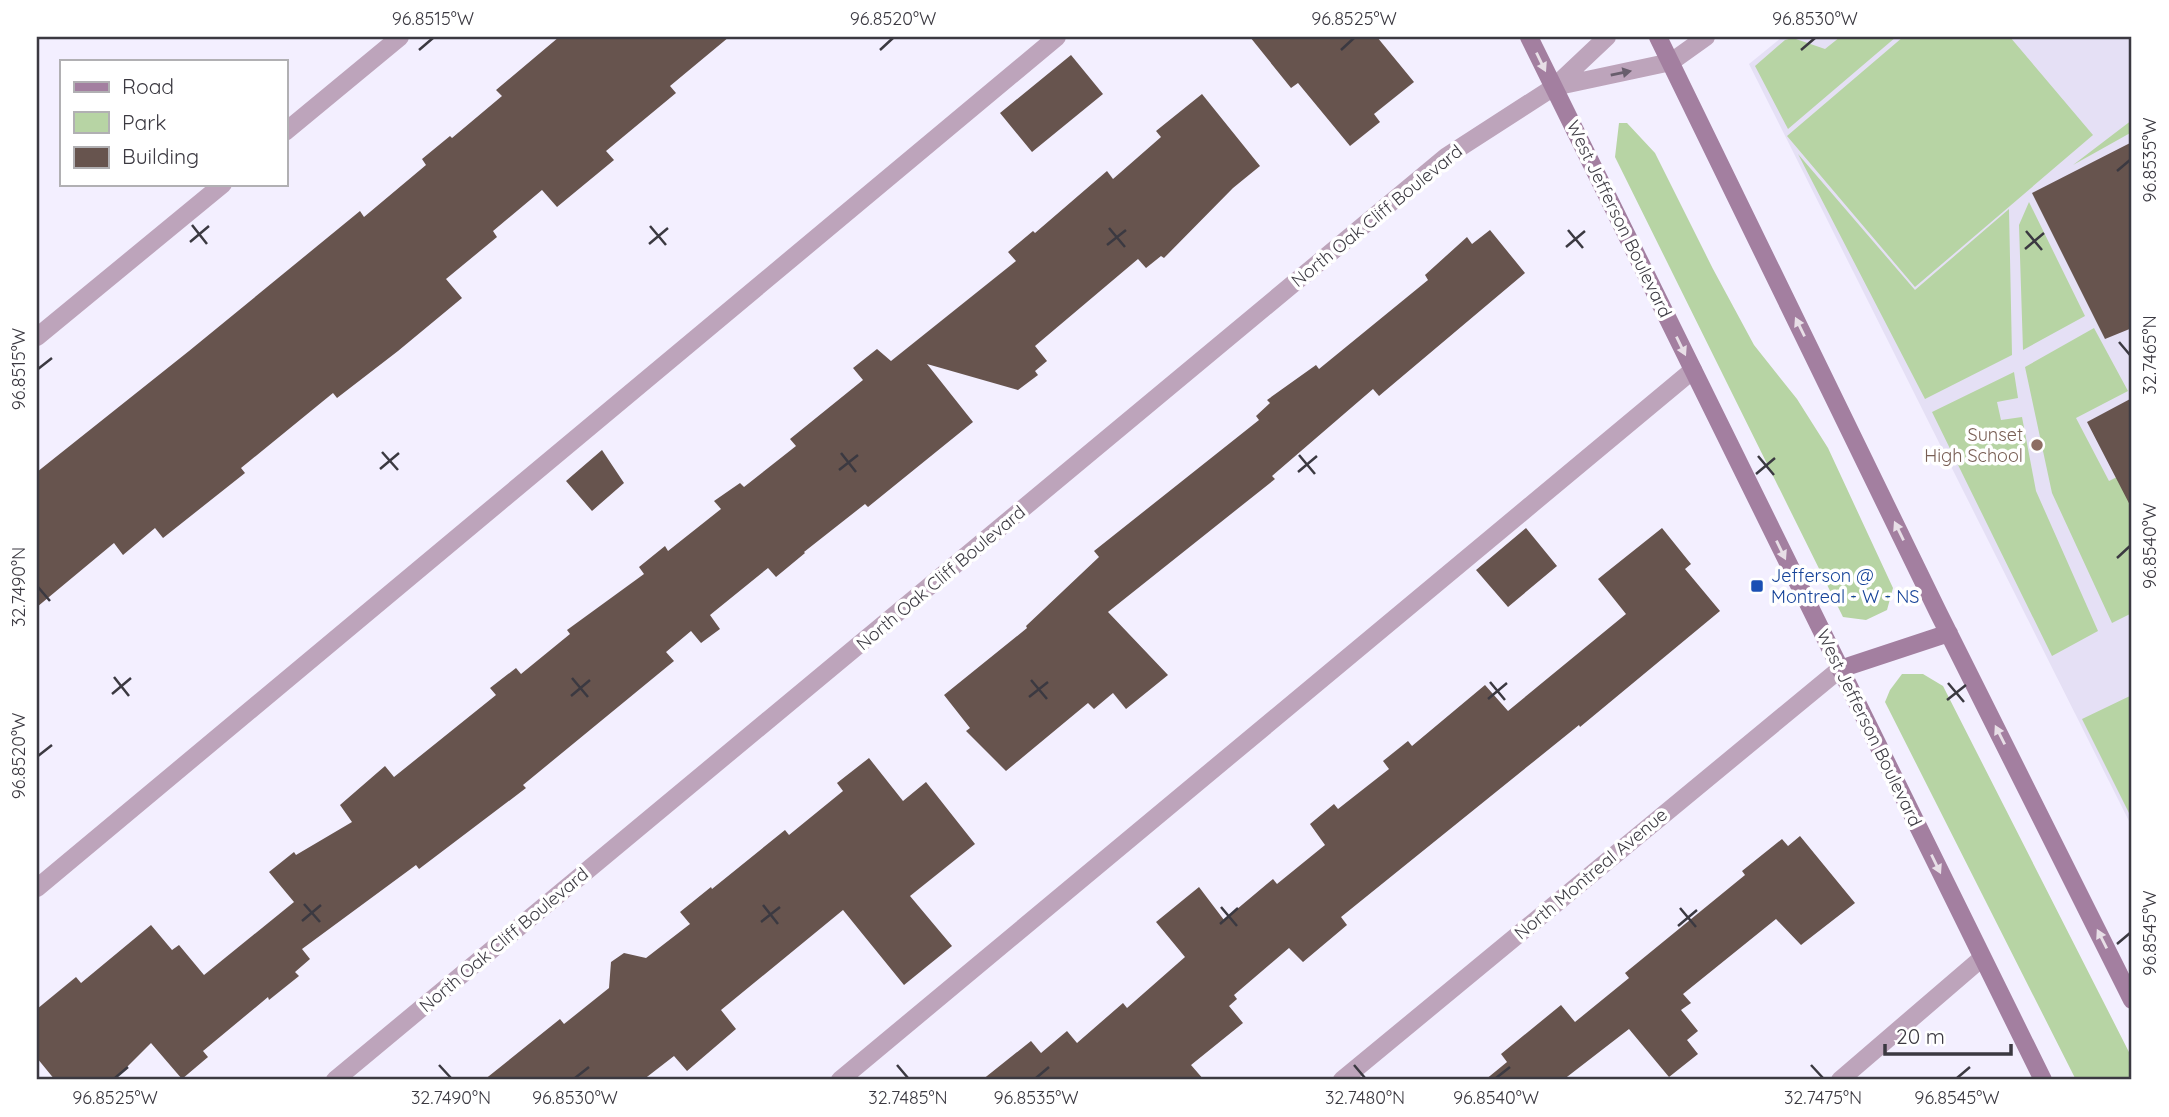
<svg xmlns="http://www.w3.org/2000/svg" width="2169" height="1117" viewBox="0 0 2169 1117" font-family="Quicksand,sans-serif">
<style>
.built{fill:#e5e0f5}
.green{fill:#b7d4a4}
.building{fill:#67544e}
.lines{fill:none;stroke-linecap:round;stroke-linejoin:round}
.service{stroke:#bda4bb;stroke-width:18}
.minor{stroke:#bda4bb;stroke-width:18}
.tertiary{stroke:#bda4bb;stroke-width:18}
.secondary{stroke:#a37fa0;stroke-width:18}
.oneway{fill:#e8dfe7}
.oneway2{fill:#685e6c}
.ticks{fill:none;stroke:#3b3941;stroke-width:2.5}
.education-dot{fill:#8d6e63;stroke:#fff;stroke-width:2.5}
.transit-dot{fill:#1a4fb4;stroke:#fff;stroke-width:2.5}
.labels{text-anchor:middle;stroke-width:7;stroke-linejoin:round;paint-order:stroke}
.street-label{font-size:18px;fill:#3b3941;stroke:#fff}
.education-label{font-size:18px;fill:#785e54;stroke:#fff;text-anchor:end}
.transit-label{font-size:18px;fill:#164399;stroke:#fff;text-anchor:start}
.neatline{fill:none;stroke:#3b3941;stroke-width:2.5}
.ticks-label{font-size:18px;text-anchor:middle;fill:#3b3941}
</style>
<rect width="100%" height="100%" fill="#f3efff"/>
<path class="built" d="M 1782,37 L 2132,37 L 2132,827 L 1749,64 Z"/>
<path class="green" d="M 1840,37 L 1896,37 L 1788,129 L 1755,66 L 1785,40 L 1793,38 L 1825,49 Z
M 1903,37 L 2010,37 L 2093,135 L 1915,287 L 1787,136 Z
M 2132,120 L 2132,132 L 2073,165 Z
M 1619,123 L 1627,123 L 1655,153 L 1713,269 L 1754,345 L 1797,399 L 1828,448 L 1893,588 L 1887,610 L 1866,620 L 1843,617 L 1615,157 Z
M 1798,154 L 1915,290 L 2009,209 L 2012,355 L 1925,399 Z
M 2029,202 L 2085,316 L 2023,350 L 2019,225 Z
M 2094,328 L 2128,391 L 2076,418 L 2109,481 L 2117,477 L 2132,507 L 2132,613 L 2112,623 L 2052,493 L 2025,367 Z
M 2014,372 L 2018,398 L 1997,402 L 2001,420 L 2022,417 L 2036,491 L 2098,631 L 2052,656 L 1932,412 Z
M 1902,674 L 1923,674 L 1943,686 L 2132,1058 L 2132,1080 L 2076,1080 L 1885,702 L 1890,690 Z
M 2132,695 L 2132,819 L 2082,719 Z"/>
<path class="building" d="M 559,37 L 729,37 L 670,86 L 676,93 L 606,151 L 614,160 L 557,207 L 542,190 L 493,231 L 497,237 L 446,279 L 462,298 L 398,351 L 337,398 L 333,393 L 241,468 L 245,473 L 163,538 L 155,528 L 123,555 L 114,543 L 37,607 L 37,472 L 189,351 L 360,211 L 364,217 L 426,165 L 422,159 L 450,136 L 452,138 L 502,96 L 496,90 Z
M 1250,37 L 1377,37 L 1414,82 L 1374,114 L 1380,122 L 1350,146 L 1298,83 L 1291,88 Z
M 1071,55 L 1103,94 L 1032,152 L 1000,113 Z
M 1202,94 L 1260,166 L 1233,188 L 1164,258 L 1161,256 L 1146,268 L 1138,259 L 1035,346 L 1047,361 L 1035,371 L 1038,375 L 1018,390 L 927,364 L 973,422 L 868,507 L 865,504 L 804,552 L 805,553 L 776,577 L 768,568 L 710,615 L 720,629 L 701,643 L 691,631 L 666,652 L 674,661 L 523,785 L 526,788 L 419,869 L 416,865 L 302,949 L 310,959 L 295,972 L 299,976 L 269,1000 L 268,997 L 203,1051 L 208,1057 L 182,1079 L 151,1043 L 114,1080 L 55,1080 L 37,1058 L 37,1009 L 76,977 L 81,983 L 151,925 L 172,950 L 179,945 L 204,975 L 294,902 L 269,872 L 294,852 L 296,855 L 352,822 L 340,805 L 385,766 L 394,777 L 496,695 L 490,688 L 516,668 L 521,674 L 570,634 L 567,630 L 644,574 L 639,567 L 665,546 L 668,551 L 721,509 L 714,501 L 740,483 L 744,487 L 796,446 L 790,439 L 863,380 L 853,368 L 877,349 L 891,361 L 1016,261 L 1008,252 L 1033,231 L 1035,233 L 1107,171 L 1113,179 L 1161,137 L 1156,131 Z
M 2132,142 L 2132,328 L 2105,339 L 2032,193 Z
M 1490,230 L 1525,273 L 1379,396 L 1373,389 L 1272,476 L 1275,479 L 1108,612 L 1168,675 L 1126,709 L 1113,693 L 1094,709 L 1088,703 L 1006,771 L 966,731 L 970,728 L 944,695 L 1027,628 L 1026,626 L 1099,557 L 1094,551 L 1259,420 L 1256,416 L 1270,403 L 1267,400 L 1316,365 L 1319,369 L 1428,280 L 1425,275 L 1467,237 L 1472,244 Z
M 2132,398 L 2132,509 L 2087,422 Z
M 602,450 L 624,483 L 592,511 L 566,481 Z
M 1526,528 L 1557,566 L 1508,607 L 1476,570 Z
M 1662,528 L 1691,564 L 1685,569 L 1720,611 L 1580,727 L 1579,725 L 1341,917 L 1347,925 L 1303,962 L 1289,948 L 1234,995 L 1237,999 L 1229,1006 L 1243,1023 L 1191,1065 L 1204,1080 L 982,1080 L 1031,1041 L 1041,1053 L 1067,1031 L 1077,1043 L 1123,1003 L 1127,1008 L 1185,957 L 1156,922 L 1199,887 L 1224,920 L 1273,879 L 1277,884 L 1325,845 L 1310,824 L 1334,804 L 1338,809 L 1389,769 L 1383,761 L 1408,741 L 1412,746 L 1485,685 L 1508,711 L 1626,614 L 1598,579 Z
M 869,758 L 903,801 L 926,782 L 975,844 L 910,896 L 952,946 L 904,985 L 843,910 L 721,1010 L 736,1029 L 687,1071 L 674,1056 L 643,1080 L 484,1080 L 560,1019 L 564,1024 L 609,988 L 611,962 L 624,953 L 646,958 L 690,924 L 680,912 L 711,887 L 712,889 L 785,830 L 789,835 L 843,791 L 837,783 Z
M 1800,836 L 1855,903 L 1801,945 L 1776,919 L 1683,994 L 1691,1003 L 1681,1010 L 1698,1031 L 1687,1040 L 1698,1054 L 1669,1077 L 1629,1029 L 1563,1080 L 1485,1080 L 1507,1062 L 1501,1054 L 1561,1005 L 1575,1022 L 1629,978 L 1625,973 L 1745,875 L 1742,871 L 1782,839 L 1788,846 Z"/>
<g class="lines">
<path class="service" d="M 37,888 L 1057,37
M 840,1080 L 1693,370
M 1840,1080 L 1982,958"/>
<path class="minor" d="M 285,132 L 400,37
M 37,337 L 223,184
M 335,1080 L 1447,156 L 1554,87
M 1342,1080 L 1840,669"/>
<path class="tertiary" d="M 1554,87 L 1671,62 L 1706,37
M 1554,87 L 1607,37"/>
<path class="secondary" d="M 1529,37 L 2043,1080
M 1658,37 L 1938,612 L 2132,1000
M 1840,669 L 1949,633"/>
</g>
<defs><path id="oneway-solid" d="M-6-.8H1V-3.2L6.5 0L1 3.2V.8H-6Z" transform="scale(1.75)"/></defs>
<g class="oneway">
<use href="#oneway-solid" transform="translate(1541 62) rotate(64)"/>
<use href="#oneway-solid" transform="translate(1800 327) rotate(-116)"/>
<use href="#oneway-solid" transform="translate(1681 346) rotate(64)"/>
<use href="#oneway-solid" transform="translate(1899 531) rotate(-116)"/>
<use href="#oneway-solid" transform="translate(1781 550) rotate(64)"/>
<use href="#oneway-solid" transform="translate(2000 735) rotate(-117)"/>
<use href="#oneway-solid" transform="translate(1936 864) rotate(64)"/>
<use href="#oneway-solid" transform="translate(2102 939) rotate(-117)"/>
</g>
<use class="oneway2" href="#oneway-solid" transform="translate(1621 73) rotate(-12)"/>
<path class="ticks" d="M 419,50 L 433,38M 880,50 L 893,38M 1341,50 L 1354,38M 1801,50 L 1815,38M 2117,171 L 2130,160M 192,225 L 207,244M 650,226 L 666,245M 1109,228 L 1125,247M 1568,230 L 1583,248M 2026,231 L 2042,250M 190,242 L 209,226M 649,244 L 668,228M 1107,245 L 1126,230M 1566,247 L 1585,231M 2025,249 L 2044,233M 2119,342 L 2130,355M 38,369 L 52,358M 382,452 L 398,470M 841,453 L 856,472M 1299,455 L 1315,474M 1758,456 L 1774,475M 380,469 L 399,453M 839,470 L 858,455M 1298,472 L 1317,456M 1756,474 L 1775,458M 2117,558 L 2130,546M 38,587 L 50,601M 114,677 L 129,696M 572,678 L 588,697M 1031,680 L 1047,699M 1490,682 L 1505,700M 1948,683 L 1964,702M 112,694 L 131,678M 571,696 L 590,680M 1029,697 L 1048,682M 1488,699 L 1507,683M 1947,700 L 1966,685M 38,756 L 52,745M 304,904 L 320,922M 763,905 L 778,924M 1221,907 L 1237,926M 1680,908 L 1696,927M 302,921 L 321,905M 761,922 L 780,907M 1220,924 L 1238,908M 1678,926 L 1697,910M 2117,944 L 2130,933M 439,1065 L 451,1078M 897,1065 L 908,1078M 1354,1065 L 1365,1078M 1811,1065 L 1823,1078M 115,1078 L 128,1067M 575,1078 L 589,1067M 1036,1078 L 1049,1067M 1496,1078 L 1510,1067M 1957,1078 L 1970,1067"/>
<circle class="education-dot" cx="2037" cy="445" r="7"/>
<rect class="transit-dot" x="1750" y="579" width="14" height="14" rx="3.5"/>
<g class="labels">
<g class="street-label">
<text transform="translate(1377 216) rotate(-39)" y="6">North Oak Cliff Boulevard</text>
<text transform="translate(1619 219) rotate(64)" y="6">West Jefferson Boulevard</text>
<text transform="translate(941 578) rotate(-40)" y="6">North Oak Cliff Boulevard</text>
<text transform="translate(1869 728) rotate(64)" y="6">West Jefferson Boulevard</text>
<text transform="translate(1591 874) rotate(-40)" y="6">North Montreal Avenue</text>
<text transform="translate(504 940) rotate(-40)" y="6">North Oak Cliff Boulevard</text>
</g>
<g class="education-label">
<text x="2023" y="441">Sunset<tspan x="2023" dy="21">High School</tspan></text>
</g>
<g class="transit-label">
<text x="1771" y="582">Jefferson @<tspan x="1771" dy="21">Montreal - W - NS</tspan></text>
</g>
</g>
<rect width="2169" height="1117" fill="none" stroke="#ffffff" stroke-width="77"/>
<rect x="60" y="60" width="228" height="126" fill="#ffffff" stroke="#b1b0b3" stroke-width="2"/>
<rect x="74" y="82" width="35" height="10" fill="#a37fa0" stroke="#b1b0b3" stroke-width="2"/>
<text x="122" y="94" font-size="21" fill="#3b3941">Road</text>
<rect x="74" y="112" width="35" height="21" fill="#b7d4a4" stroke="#b1b0b3" stroke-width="2"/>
<text x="122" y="130" font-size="21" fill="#3b3941">Park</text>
<rect x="74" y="147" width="35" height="21" fill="#67544e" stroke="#b1b0b3" stroke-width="2"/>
<text x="122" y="164" font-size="21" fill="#3b3941">Building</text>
<path d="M1885 1044v10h126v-10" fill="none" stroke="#3b3941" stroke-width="3.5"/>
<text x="1896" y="1044" font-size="21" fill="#3b3941" stroke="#ffffff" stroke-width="5" paint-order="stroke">20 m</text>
<rect x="38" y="38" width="2092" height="1040" class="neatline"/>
<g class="ticks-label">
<text x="433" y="25">96.8515°W</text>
<text x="893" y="25">96.8520°W</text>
<text x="1354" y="25">96.8525°W</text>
<text x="1815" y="25">96.8530°W</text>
<text transform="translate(2150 160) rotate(-90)" y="6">96.8535°W</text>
<text transform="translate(2150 355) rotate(-90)" y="6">32.7465°N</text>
<text transform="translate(19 369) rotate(-90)" y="6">96.8515°W</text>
<text transform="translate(2150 546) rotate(-90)" y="6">96.8540°W</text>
<text transform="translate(19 587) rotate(-90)" y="6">32.7490°N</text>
<text transform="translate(19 756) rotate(-90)" y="6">96.8520°W</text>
<text transform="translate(2150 933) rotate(-90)" y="6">96.8545°W</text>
<text x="115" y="1104">96.8525°W</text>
<text x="451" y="1104">32.7490°N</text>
<text x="575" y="1104">96.8530°W</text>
<text x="908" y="1104">32.7485°N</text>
<text x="1036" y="1104">96.8535°W</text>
<text x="1365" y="1104">32.7480°N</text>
<text x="1496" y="1104">96.8540°W</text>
<text x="1823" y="1104">32.7475°N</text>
<text x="1957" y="1104">96.8545°W</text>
</g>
</svg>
